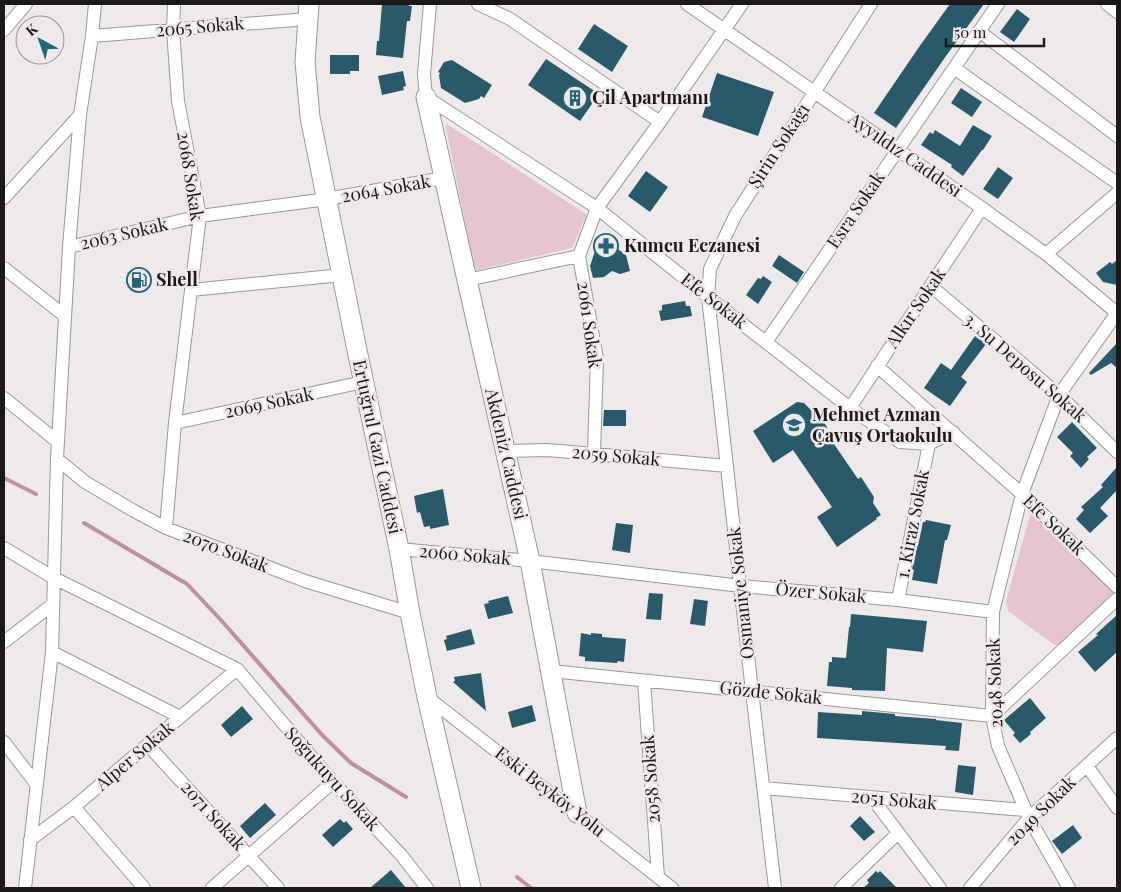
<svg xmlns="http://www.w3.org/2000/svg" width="1121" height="892" viewBox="0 0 1121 892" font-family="'Playfair Display',serif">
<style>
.green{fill:#e4c4d0}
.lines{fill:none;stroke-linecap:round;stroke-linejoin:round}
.stream{stroke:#bd91a3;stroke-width:4}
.building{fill:#2a5a6a}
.minor-casing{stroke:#9b9798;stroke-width:14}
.secondary-casing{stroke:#9b9798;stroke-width:21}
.minor{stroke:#fff;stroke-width:12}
.secondary{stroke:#fff;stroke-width:19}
.labels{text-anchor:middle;stroke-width:5;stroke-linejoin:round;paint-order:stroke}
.street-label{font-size:18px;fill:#1b191a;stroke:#eee9eb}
.poi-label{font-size:18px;font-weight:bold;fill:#1b191a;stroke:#eee9eb;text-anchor:start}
</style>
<rect width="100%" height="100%" fill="#eee9eb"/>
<path class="green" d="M 447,124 L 586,214 L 586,216 L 572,248 L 478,270 L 474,267 L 446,128 Z
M 1030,515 L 1035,515 L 1114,592 L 1113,598 L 1059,646 L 1053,644 L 1008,611 L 1006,601 Z"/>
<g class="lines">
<path class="stream" d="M 4,478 L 36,494
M 84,523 L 187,584 L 220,619 L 323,736 L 351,763 L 406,797
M 517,877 L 531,888"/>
</g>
<path class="building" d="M 382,4 L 409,4 L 409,6 L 412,6 L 410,21 L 407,21 L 403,58 L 376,55 L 377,41 L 379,41 Z
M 950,4 L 984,4 L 946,56 L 896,128 L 874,113 L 919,47 Z
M 1017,9 L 1030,19 L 1014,42 L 1000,32 Z
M 594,24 L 628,46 L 612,72 L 578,49 Z
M 330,55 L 359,55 L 359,71 L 350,71 L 350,74 L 330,74 Z
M 546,59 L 599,94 L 580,121 L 528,85 Z
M 452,60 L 492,85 L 484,98 L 481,96 L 479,99 L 465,103 L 441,88 L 439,75 L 440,73 L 438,72 L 444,62 Z
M 403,71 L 406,86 L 403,87 L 404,90 L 382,95 L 378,76 Z
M 717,73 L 774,92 L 758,136 L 702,117 Z
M 961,88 L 982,102 L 972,117 L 951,103 Z
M 973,125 L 992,136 L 983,150 L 982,150 L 963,176 L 951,167 L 952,165 L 921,145 L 930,132 L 933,134 L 935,130 L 960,146 Z
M 998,167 L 1013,178 L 998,199 L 983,189 Z
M 646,171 L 668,187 L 650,212 L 628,196 Z
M 608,242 L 626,255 L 630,271 L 620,274 L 612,271 L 604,277 L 593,278 L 590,266 L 597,245 Z
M 779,255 L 804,272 L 797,283 L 772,266 Z
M 1117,260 L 1117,285 L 1103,282 L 1096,273 L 1110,262 L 1112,264 Z
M 763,276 L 772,282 L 758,304 L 746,295 L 758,278 L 761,279 Z
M 685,301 L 686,306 L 690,306 L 692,316 L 661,321 L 659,311 L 662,310 L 662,305 Z
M 975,336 L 986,344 L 961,377 L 967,382 L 950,406 L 924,388 L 941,363 L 951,370 Z
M 1117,343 L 1117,368 L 1111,363 L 1091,375 L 1089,373 Z
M 797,402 L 804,403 L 811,410 L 815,409 L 827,427 L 825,431 L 858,479 L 861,477 L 874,497 L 873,503 L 881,515 L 876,518 L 877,519 L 837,547 L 817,517 L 832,507 L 793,450 L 773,463 L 753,431 Z
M 604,410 L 626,410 L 626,426 L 603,426 Z
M 1072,422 L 1097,448 L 1087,457 L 1089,459 L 1081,468 L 1070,456 L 1073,453 L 1057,437 Z
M 1117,467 L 1117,490 L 1100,508 L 1108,516 L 1090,533 L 1076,519 L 1084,510 L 1081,507 L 1103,487 L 1101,485 Z
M 443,489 L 449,525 L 430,529 L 430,526 L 424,527 L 420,512 L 417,513 L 414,496 Z
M 926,520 L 951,525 L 947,540 L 945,540 L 937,584 L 912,580 L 914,570 L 912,569 L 917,546 L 918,546 L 923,522 L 925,522 Z
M 616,523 L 633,525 L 630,553 L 612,550 Z
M 649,593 L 663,594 L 661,620 L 646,619 Z
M 508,596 L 513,613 L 488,619 L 484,604 L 489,603 L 488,601 Z
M 694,599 L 708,601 L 705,626 L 690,624 Z
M 851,614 L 927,621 L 923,652 L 887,648 L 885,691 L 852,690 L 852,688 L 827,686 L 829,662 L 832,662 L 832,657 L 846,658 L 849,627 L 850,627 Z
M 1117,615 L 1117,652 L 1095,672 L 1078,652 L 1098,635 L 1096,634 Z
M 471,629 L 475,644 L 447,651 L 444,640 L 447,639 L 446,636 Z
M 581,633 L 591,635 L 591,633 L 602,634 L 602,637 L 626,639 L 624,662 L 618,661 L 617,663 L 585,661 L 585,657 L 579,656 Z
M 481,673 L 486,711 L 453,682 L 455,681 L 454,677 Z
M 1030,698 L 1046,718 L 1030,732 L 1031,734 L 1020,743 L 1013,735 L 1015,733 L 1004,720 Z
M 532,705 L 536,721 L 512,728 L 508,712 Z
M 242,706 L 253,719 L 231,737 L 221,725 Z
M 862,711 L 895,714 L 895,716 L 936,719 L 936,720 L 962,723 L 959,751 L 945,750 L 946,746 L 817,738 L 818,712 L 862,715 Z
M 958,765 L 976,767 L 973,795 L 955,792 Z
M 265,803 L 276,815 L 250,838 L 240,826 Z
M 860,816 L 875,832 L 864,841 L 850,826 Z
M 340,819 L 344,823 L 346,821 L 353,829 L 333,847 L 322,835 Z
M 1073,825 L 1082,838 L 1062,854 L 1052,841 Z
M 391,870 L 406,888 L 370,888 Z
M 876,871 L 878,873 L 880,871 L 897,888 L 863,888 L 869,883 L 867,880 Z"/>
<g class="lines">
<defs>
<path id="minor" d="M 430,4 L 424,74 L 426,97 L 597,208 L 708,297 L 850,408 L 900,442 L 929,444
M 478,4 L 510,19 L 660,122
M 687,4 L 982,208 L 1046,254 L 1117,313
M 1107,4 L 1117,12
M 4,30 L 26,4
M 979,31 L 1117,136
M 92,36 L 308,19
M 954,68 L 1117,183
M 4,198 L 80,115
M 69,247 L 200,216 L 327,199 L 444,178
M 1046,254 L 1117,193
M 579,256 L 597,359 L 594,453
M 4,268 L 65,316
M 467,280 L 579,256 L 597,208 L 660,122 L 742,4
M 931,286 L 1059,395 L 1117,452
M 191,290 L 342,275
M 766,342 L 998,4
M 877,366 L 1022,494 L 1117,587
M 4,398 L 58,442
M 850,408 L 982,208
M 175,423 L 363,382
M 505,451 L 545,450 L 560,451 L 727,466
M 57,459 L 85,482 L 134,511 L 166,528 L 305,581 L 410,613
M 166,528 L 175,423 L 200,216 L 178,101 L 173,29 L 174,4
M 4,548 L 54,578 L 237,669 L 333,782 L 402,856 L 427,888
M 399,549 L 530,561 L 741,586 L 898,600 L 993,612
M 898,600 L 929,444 L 953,432
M 4,642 L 53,604
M 52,652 L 180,717
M 551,671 L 992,716 L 1117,599
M 644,681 L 658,877
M 427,697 L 672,888
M 4,742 L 37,785
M 148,745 L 278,888
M 1087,766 L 1117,808
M 763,788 L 1025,810
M 872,798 L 940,888
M 74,807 L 144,888
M 30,840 L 74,807 L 237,669
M 25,888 L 52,652 L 57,459 L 69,247 L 80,115 L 92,36 L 95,4
M 212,888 L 333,782
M 775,888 L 752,691 L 708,297 L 710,269 L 735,216 L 871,4
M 841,888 L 898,833
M 970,888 L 1029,818 L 1117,738
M 1069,888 L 1029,818 L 998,746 L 992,716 L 993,612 L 1022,494 L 1059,395 L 1117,313"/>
<path id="secondary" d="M 309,4 L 305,62 L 310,117 L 358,355 L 399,549 L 410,613 L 427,697 L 471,888
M 426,97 L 530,561 L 577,813"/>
</defs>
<use href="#minor" class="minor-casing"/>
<use href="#secondary" class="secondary-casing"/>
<use href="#minor" class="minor"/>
<use href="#secondary" class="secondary"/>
</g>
<defs>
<symbol id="building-ring" viewBox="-11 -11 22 22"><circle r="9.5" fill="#eee9eb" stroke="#236478" stroke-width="1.5"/><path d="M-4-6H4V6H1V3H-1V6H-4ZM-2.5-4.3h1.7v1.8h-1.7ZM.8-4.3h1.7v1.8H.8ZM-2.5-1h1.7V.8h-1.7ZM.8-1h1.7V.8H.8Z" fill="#236478"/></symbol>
<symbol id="pharmacy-ring" viewBox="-11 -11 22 22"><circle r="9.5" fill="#eee9eb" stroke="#236478" stroke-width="1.5"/><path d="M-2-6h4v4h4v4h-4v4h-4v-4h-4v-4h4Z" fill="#236478"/></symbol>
<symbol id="fuel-ring" viewBox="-11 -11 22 22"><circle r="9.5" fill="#eee9eb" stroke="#236478" stroke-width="1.5"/><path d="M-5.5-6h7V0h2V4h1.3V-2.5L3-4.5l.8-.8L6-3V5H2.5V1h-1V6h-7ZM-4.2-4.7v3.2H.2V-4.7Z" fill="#236478"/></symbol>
<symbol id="school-ring" viewBox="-11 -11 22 22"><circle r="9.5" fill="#eee9eb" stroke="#236478" stroke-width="1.5"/><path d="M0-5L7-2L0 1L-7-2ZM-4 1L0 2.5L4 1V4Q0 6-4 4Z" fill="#236478"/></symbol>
</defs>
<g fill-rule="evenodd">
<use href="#building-ring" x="561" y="84" width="28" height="28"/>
<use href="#pharmacy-ring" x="592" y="232" width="28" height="28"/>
<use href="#fuel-ring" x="125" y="266" width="28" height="28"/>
<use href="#school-ring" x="780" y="411" width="28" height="28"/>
</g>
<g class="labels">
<g class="street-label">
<text transform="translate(200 27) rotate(-5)" y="6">2065 Sokak</text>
<text transform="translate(779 146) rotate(-57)" y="6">Şirin Sokağı</text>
<text transform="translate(905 155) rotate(35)" y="6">Ayyıldız Caddesi</text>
<text transform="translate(190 176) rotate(81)" y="6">2068 Sokak</text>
<text transform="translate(386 189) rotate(-10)" y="6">2064 Sokak</text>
<text transform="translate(856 210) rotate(-56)" y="6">Esra Sokak</text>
<text transform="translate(124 234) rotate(-13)" y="6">2063 Sokak</text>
<text transform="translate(714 301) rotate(38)" y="6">Efe Sokak</text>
<text transform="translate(916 308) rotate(-56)" y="6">Alkır Sokak</text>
<text transform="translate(589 325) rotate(82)" y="6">2061 Sokak</text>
<text transform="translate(1025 368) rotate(41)" y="6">3. Su Deposu Sokak</text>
<text transform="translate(269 403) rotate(-12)" y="6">2069 Sokak</text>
<text transform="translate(377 447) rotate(78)" y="6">Ertuğrul Gazi Caddesi</text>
<text transform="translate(506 454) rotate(77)" y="6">Akdeniz Caddesi</text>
<text transform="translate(616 456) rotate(5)" y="6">2059 Sokak</text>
<text transform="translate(913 524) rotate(-79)" y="6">1. Kiraz Sokak</text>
<text transform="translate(1054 525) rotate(44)" y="6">Efe Sokak</text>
<text transform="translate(226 551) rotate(21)" y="6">2070 Sokak</text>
<text transform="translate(465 555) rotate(5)" y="6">2060 Sokak</text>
<text transform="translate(741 593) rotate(-96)" y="6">Osmaniye Sokak</text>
<text transform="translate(821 593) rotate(5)" y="6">Özer Sokak</text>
<text transform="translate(995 683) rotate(-92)" y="6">2048 Sokak</text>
<text transform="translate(771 693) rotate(6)" y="6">Gözde Sokak</text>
<text transform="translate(135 756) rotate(-40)" y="6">Alper Sokak</text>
<text transform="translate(332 779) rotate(48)" y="6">Soğukuyu Sokak</text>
<text transform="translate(651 779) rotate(-94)" y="6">2058 Sokak</text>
<text transform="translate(550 792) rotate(38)" y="6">Eski Beyköy Yolu</text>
<text transform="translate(894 800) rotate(5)" y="6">2051 Sokak</text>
<text transform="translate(1041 811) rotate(-45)" y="6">2049 Sokak</text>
<text transform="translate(213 816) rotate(48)" y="6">2071 Sokak</text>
</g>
<g class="poi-label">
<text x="592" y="104">Çil Apartmanı</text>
<text x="624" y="252">Kumcu Eczanesi</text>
<text x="156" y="286">Shell</text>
<text x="812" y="421">Mehmet Azman<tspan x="812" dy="21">Çavuş Ortaokulu</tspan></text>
</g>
</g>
<rect width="1121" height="892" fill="none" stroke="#1b191a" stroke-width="10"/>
<g transform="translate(40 40) rotate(320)"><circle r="24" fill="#eee9eb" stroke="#9a9697"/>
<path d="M0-4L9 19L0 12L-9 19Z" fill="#236478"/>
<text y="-8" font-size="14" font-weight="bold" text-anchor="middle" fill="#1b191a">K</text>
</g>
<path d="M946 38v8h98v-8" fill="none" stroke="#1b191a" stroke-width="2.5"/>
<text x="954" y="38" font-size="15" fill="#1b191a" stroke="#eee9eb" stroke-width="4" paint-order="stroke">50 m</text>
</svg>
